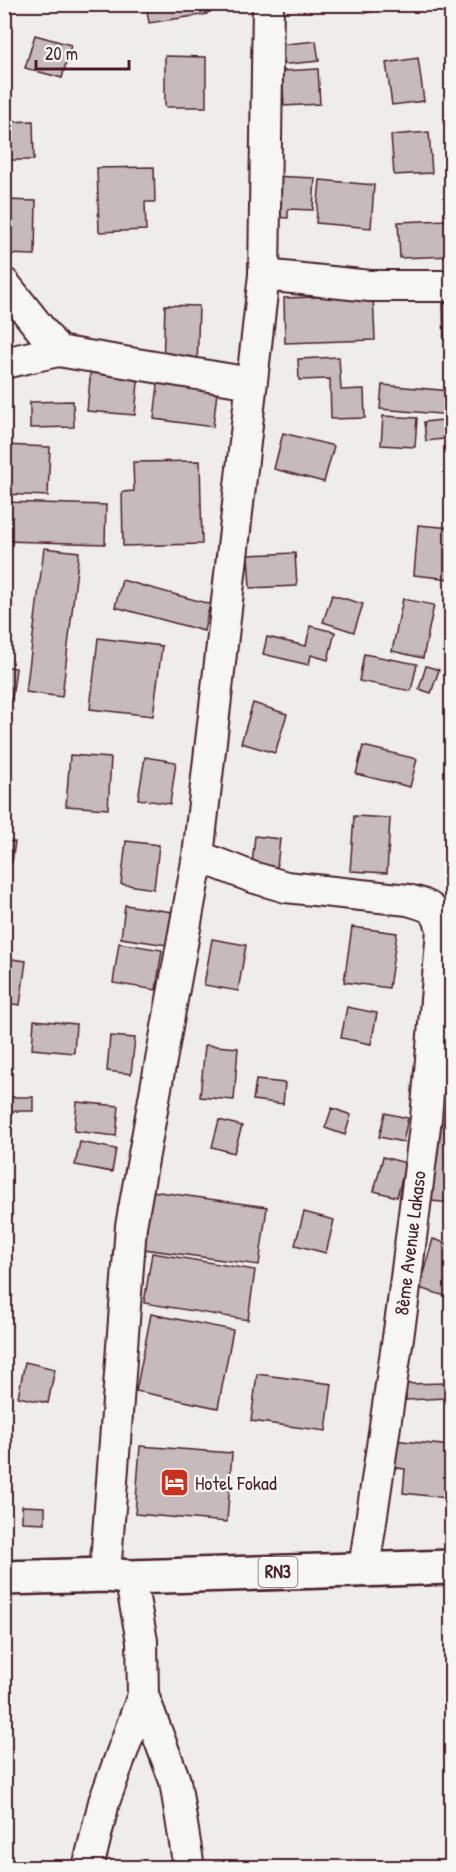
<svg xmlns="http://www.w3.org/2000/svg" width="456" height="1872" viewBox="0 0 456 1872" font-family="'Patrick Hand',sans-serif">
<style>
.building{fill:#c6babb;stroke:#4a1f2b;stroke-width:1.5}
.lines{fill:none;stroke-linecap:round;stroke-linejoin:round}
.minor-casing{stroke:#4a1f2b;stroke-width:34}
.highway-casing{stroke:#4a1f2b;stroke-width:38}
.minor{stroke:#f6f6f2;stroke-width:30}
.highway{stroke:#f6f6f2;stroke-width:33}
.labels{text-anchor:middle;stroke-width:4.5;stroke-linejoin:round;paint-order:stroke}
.shield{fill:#f6f6f2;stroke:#7e6067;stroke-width:1.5}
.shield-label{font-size:18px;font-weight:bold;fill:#4a1f2b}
.street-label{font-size:20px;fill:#4a1f2b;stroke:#f6f6f2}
.poi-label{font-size:20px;fill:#4a1f2b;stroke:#f6f6f2;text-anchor:start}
</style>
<rect width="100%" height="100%" fill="#efedea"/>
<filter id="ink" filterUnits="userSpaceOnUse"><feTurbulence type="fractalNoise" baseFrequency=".0167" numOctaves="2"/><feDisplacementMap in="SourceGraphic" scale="12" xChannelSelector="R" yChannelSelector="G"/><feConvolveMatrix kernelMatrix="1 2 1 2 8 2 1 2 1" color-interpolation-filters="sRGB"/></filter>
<g filter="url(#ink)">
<path class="building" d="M 146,4 L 206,4 L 207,14 L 149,23 Z
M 363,4 L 390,4 L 390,7 L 365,13 Z
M 35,35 L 71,45 L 62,78 L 25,68 Z
M 316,41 L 319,61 L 279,65 L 277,45 Z
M 165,56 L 206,57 L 206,107 L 165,107 Z
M 418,58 L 424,101 L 392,105 L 386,63 Z
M 318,69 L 320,104 L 284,106 L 282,71 Z
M 33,121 L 34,160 L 7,160 L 6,122 Z
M 429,132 L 432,173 L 394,175 L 391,135 Z
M 154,167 L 155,202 L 145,202 L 146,230 L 99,232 L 97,168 Z
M 271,176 L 315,178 L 313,210 L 288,209 L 288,218 L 270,217 Z
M 320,180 L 374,185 L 371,228 L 316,223 Z
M 4,200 L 36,201 L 35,255 L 4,254 Z
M 448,220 L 448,239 L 452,239 L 452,256 L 400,258 L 398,222 Z
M 373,295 L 375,340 L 285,343 L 284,298 Z
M 452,303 L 452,339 L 444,340 L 443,304 Z
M 165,305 L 199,306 L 197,368 L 163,366 Z
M 339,357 L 341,390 L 364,389 L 365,418 L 331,419 L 330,379 L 299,380 L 298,359 Z
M 91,368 L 139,372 L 135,415 L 87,411 Z
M 159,376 L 218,384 L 213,427 L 154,419 Z
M 382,385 L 452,391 L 452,415 L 380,409 Z
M 73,401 L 74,427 L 30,428 L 30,402 Z
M 383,416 L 417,418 L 415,447 L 381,445 Z
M 452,419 L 452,438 L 426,441 L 424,422 Z
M 283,433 L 334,446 L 324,482 L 274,469 Z
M 4,445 L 50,447 L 48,496 L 4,494 Z
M 200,461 L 202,544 L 123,546 L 122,492 L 134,491 L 133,462 Z
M 4,502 L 106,505 L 105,544 L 4,541 Z
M 418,525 L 452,528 L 450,579 L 414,575 Z
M 44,548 L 79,552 L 62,697 L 26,692 Z
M 295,553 L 297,586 L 250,588 L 248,555 Z
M 122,580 L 210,604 L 204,631 L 115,607 Z
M 332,595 L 363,604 L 354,632 L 323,622 Z
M 403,599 L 434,605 L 423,658 L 392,651 Z
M 310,626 L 335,632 L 328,660 L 311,655 L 309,665 L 263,654 L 267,637 L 306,646 Z
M 98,638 L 162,646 L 153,716 L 90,709 Z
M 364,654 L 417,664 L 411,691 L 359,681 Z
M 4,666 L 16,668 L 12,699 L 4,698 Z
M 426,666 L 439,670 L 431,693 L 419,689 Z
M 253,703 L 287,714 L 275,753 L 241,743 Z
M 363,746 L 417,759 L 410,787 L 356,774 Z
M 70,755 L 111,758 L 108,809 L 66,806 Z
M 145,757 L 176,762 L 170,804 L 138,799 Z
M 4,766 L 11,766 L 11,812 L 4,812 Z
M 354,816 L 390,818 L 387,873 L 350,871 Z
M 255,836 L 280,839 L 277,867 L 252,864 Z
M 4,840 L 15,842 L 12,862 L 4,861 Z
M 126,841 L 159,845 L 154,889 L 121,884 Z
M 125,905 L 172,912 L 167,945 L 121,938 Z
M 352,927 L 397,933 L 389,988 L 344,982 Z
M 212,939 L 246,945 L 238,991 L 204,985 Z
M 119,943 L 162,950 L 156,990 L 113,983 Z
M 4,958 L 26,961 L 20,1005 L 4,1003 Z
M 347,1007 L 377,1013 L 371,1044 L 341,1038 Z
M 34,1020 L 76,1024 L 74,1053 L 32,1049 Z
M 110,1036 L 135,1038 L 131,1074 L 107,1071 Z
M 205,1045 L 238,1048 L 234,1100 L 200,1097 Z
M 256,1080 L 285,1083 L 283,1104 L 253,1100 Z
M 10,1097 L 33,1097 L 33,1111 L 10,1111 Z
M 77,1102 L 119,1106 L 116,1136 L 74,1131 Z
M 332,1108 L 351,1115 L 345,1135 L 325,1128 Z
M 385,1113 L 408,1118 L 403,1142 L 379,1137 Z
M 219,1120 L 242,1126 L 234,1153 L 212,1147 Z
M 439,1123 L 452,1124 L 452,1203 L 431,1201 Z
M 80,1142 L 116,1149 L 112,1172 L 75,1165 Z
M 383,1157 L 406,1163 L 397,1197 L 374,1191 Z
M 152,1191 L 267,1207 L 259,1265 L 144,1249 Z
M 304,1212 L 334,1220 L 326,1253 L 295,1245 Z
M 433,1239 L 452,1245 L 452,1298 L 419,1288 Z
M 152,1253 L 255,1270 L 248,1320 L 144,1303 Z
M 151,1314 L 233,1330 L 218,1408 L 136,1391 Z
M 25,1362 L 55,1369 L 48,1403 L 18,1397 Z
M 257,1374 L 332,1384 L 326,1431 L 251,1421 Z
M 446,1383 L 446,1398 L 406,1400 L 406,1384 Z
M 392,1440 L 452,1446 L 447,1498 L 403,1493 L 405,1469 L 389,1467 Z
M 140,1446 L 232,1453 L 227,1522 L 135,1514 Z
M 22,1506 L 45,1507 L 45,1523 L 22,1522 Z"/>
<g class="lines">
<defs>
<path id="minor" d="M 264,275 L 370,286 L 452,286
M 4,283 L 58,351
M 4,363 L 58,351 L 251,383
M 198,856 L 252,877 L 286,887 L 408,900 C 429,906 437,907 442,930 L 426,1118 L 402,1310 L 364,1569
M 105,1575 L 131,1226 L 198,856 L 264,275 L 268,4
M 143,1695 L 175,1781 L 189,1868
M 88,1868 L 104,1802 L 143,1695 L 142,1641 L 130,1577"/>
<path id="highway" d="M 4,1578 L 105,1575 L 130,1577 L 452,1567"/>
</defs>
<use href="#minor" class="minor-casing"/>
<use href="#highway" class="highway-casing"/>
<use href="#minor" class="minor"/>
<use href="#highway" class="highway"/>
</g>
</g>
<defs>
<symbol id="hotel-square" viewBox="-11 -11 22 22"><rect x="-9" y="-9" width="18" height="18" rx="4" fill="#c8321e" stroke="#f6f6f2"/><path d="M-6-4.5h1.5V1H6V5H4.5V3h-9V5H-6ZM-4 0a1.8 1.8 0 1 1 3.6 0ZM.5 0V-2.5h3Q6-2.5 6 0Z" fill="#fff"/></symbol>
</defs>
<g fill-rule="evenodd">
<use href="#hotel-square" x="158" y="1466" width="33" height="33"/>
</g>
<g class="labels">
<rect class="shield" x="258.5" y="1557" width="39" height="30" rx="4.5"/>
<g class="shield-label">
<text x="278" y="1578">RN3</text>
</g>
<g class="street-label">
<text transform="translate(410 1243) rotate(-83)" y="7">8ème Avenue Lakaso</text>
</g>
<g class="poi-label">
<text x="195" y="1490">Hotel Fokad</text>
</g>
</g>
<rect width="456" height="1872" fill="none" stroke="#f6f6f2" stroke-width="24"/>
<rect x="12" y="12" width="432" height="1848" fill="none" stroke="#4a1f2b" stroke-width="2" filter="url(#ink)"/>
<path d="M36 60v9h93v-9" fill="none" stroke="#4a1f2b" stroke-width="3"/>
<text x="45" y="60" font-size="18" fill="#4a1f2b" stroke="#f6f6f2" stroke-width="4.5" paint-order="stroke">20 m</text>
</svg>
